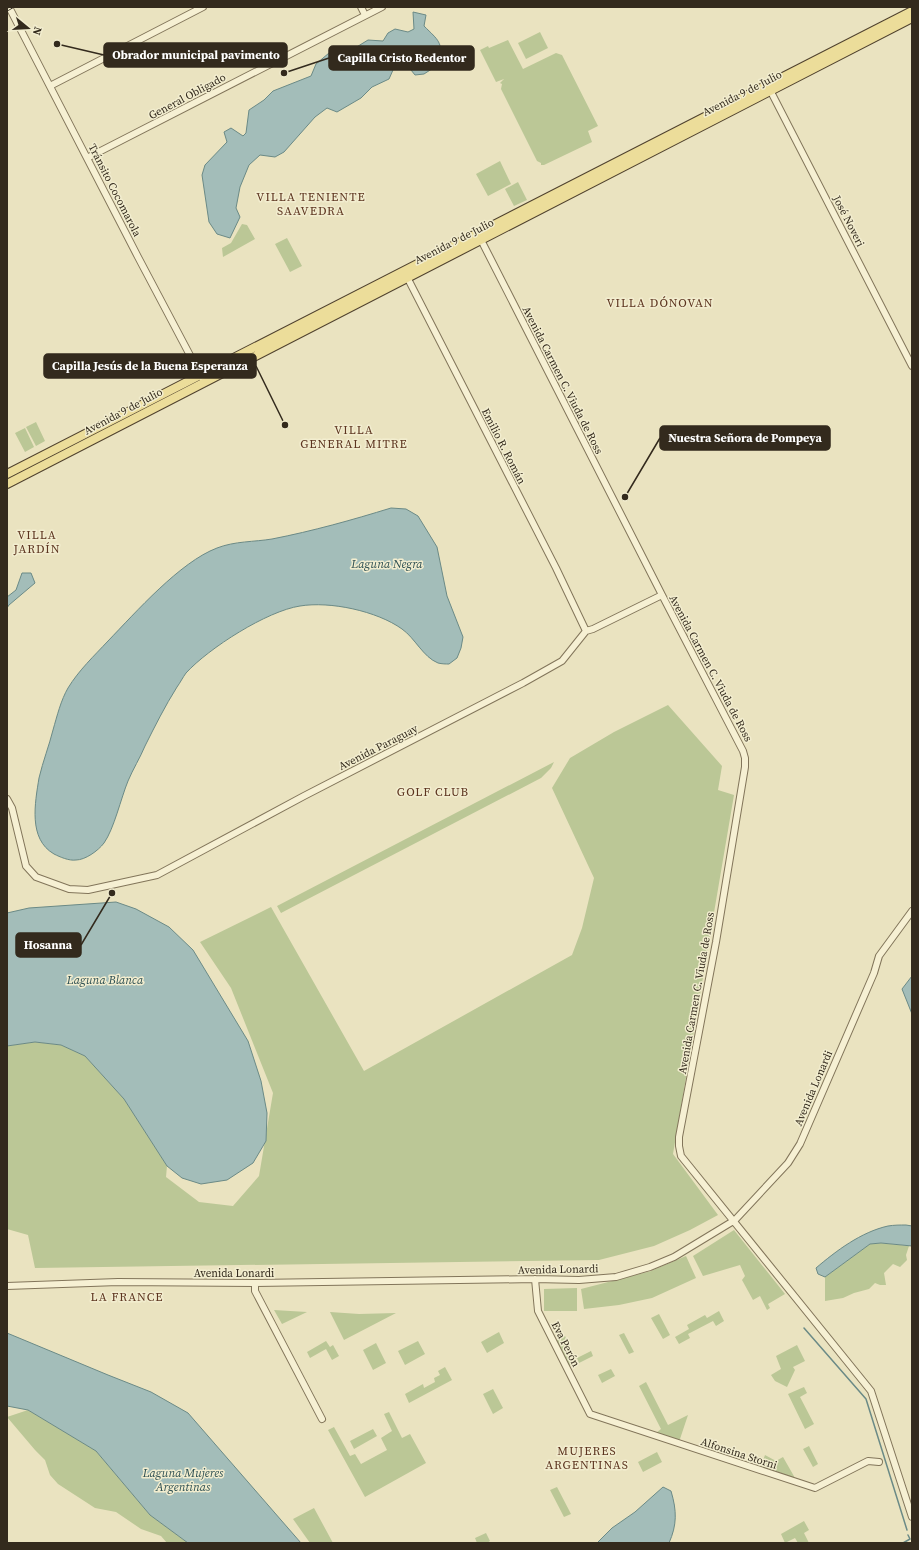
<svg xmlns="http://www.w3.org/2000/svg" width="919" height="1550" viewBox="0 0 919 1550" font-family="'Source Serif 4',serif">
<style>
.green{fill:#bbc796}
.water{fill:#a3bdb9;stroke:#6b8a86}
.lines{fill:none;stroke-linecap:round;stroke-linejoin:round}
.stream{stroke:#6b8a86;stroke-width:1.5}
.minor-casing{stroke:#82755a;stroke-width:8}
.major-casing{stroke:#50422e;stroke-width:10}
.minor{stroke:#f6f0d3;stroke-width:6}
.major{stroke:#ecdd9a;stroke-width:8}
.rail-casing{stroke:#332a1d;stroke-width:3}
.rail{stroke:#f2edcf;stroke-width:1.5;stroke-dasharray:4.5;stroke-linecap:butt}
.labels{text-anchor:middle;stroke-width:3;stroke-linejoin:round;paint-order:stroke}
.street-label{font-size:11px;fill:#332a1d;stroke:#f2edcf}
.neighbourhood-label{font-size:12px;letter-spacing:1px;fill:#5c341f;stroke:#f2edcf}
.water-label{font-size:12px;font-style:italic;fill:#2d4f52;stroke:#f2edcf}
.leader{fill:none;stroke:#332a1d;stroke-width:1.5}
.callout-dot{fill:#332a1d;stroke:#f2edcf;stroke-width:1.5}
.callout{fill:#332a1d;stroke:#332a1d;stroke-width:1.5}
.callout-label{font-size:12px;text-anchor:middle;font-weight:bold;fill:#fff}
</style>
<rect width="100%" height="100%" fill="#eae3c0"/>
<path class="green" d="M 540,32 L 548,48 L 526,59 L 518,43 Z
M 508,40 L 523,69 L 556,53 L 562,55 L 598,126 L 588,131 L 592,142 L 544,165 L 541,165 L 541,163 L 537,161 L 501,89 L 502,84 L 500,83 L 504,79 L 496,82 L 480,50 L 488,46 L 489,48 Z
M 500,161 L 511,184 L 488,196 L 476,174 Z
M 518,182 L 527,200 L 514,206 L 505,189 Z
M 242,224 L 247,225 L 255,239 L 223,257 L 222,248 L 231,243 Z
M 287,238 L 302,266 L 290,272 L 275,244 Z
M 36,422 L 45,441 L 36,446 L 26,427 Z
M 25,428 L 34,447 L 25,452 L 15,433 Z
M 668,705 L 722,766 L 718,790 L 734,795 L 673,1154 L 718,1215 L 690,1230 L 654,1246 L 599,1260 L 35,1268 L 28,1235 L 7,1229 L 7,1046 L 35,1042 L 61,1045 L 85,1056 L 124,1099 L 167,1166 L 166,1177 L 199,1202 L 233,1206 L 259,1176 L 273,1093 L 231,988 L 200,942 L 271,907 L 364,1071 L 572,955 L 582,928 L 594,878 L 552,788 L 570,758 L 614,732 Z
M 554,762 L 551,768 L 541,778 L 281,913 L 277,906 Z
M 734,1230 L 785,1294 L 768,1304 L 770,1308 L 767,1310 L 760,1296 L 753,1300 L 742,1280 L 745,1276 L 740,1265 L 703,1276 L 693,1256 Z
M 881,1243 L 909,1246 L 906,1255 L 907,1260 L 900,1267 L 893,1264 L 884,1273 L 886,1285 L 880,1285 L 875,1283 L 869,1289 L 854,1293 L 843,1298 L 825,1301 L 825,1277 L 870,1244 Z
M 686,1256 L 696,1278 L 652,1298 L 619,1305 L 584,1309 L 581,1289 L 651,1271 Z
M 577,1288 L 577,1311 L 544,1311 L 544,1289 Z
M 274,1310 L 307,1312 L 282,1324 Z
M 719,1311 L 724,1321 L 716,1326 L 713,1321 L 688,1334 L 690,1338 L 679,1344 L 675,1337 L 689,1329 L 687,1325 L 705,1315 L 707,1318 Z
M 330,1312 L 359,1314 L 396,1313 L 344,1340 Z
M 659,1314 L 670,1335 L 663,1339 L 651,1318 Z
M 499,1332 L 504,1343 L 487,1353 L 481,1342 Z
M 624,1333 L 634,1352 L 629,1354 L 619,1335 Z
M 565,1336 L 577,1362 L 567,1367 L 555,1341 Z
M 326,1341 L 330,1347 L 333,1345 L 339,1356 L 332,1360 L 326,1349 L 310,1358 L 307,1352 Z
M 418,1341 L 425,1354 L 405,1365 L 398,1351 Z
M 376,1343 L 386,1363 L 373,1370 L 363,1350 Z
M 797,1345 L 805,1361 L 793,1367 L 795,1370 L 787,1387 L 775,1381 L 771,1375 L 781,1369 L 776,1356 Z
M 591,1351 L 593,1356 L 579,1363 L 577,1358 Z
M 445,1367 L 452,1380 L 409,1403 L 405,1394 L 423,1384 L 424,1388 L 435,1382 L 434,1378 L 440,1375 L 438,1371 Z
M 611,1369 L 615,1376 L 602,1383 L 598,1375 Z
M 646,1382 L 668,1425 L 688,1415 L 680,1439 L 678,1441 L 656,1433 L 661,1429 L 639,1386 Z
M 804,1387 L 807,1393 L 800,1397 L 814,1424 L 805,1429 L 788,1394 Z
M 493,1389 L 503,1408 L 493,1414 L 483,1394 Z
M 28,1410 L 96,1451 L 150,1515 L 188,1543 L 167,1543 L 161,1536 L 141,1529 L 116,1512 L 95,1508 L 58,1484 L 50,1475 L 45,1460 L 35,1450 L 7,1417 Z
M 389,1412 L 402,1438 L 410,1434 L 426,1463 L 365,1497 L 328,1430 L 334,1427 L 350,1456 L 355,1454 L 361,1464 L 387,1450 L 381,1438 L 392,1431 L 384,1414 Z
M 373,1429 L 377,1436 L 354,1449 L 350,1441 Z
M 809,1446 L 818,1464 L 813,1467 L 803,1449 Z
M 657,1452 L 662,1462 L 643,1472 L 638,1462 Z
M 765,1455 L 776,1461 L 783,1457 L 795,1478 L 761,1466 Z
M 557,1487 L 571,1514 L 564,1517 L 550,1490 Z
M 314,1508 L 333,1543 L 310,1543 L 293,1519 Z
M 804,1521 L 809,1530 L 804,1533 L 809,1543 L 798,1543 L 795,1538 L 785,1543 L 781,1534 Z
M 486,1533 L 490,1541 L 487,1543 L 477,1543 L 475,1538 Z"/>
<path class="water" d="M 413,12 L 426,15 L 424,26 C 439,41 442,41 441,63 L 424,74 L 415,75 L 403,60 L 393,70 L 389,79 L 372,87 L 361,98 L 337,112 L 327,108 L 315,117 L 284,152 L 275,157 L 260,155 L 249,165 L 240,187 L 236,208 L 240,217 L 230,238 L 217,234 L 209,222 L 202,175 L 205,165 L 227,142 L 224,132 L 231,128 L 243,136 L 246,133 L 249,110 L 264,100 L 273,91 L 311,76 L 316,64 L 329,53 L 345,48 L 355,48 L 368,40 L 383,41 L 388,33 L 395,29 L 408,32 L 414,29 Z
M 391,508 L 406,509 L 418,516 L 437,547 L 447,596 L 463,637 L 461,648 L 457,658 L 449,664 C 446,664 442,664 438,663 C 423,657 415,638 402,629 C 377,611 330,601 300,606 C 267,611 209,648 186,673 C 183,677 180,683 177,687 C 165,706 155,726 145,746 C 140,758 133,769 128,781 C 121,798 114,829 104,843 C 98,851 85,860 76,860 C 69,861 60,857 54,854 C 28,839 35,803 39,778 C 43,761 49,746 53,730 C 57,716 61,700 68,688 C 79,670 94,656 108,641 C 136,612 180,562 217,548 C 235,541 254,542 272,539 C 313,531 352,520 391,508 Z
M 22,573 L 31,573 L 35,583 L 9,605 L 7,608 L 7,597 L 16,590 Z
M 116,902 L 136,909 L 169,927 L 193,950 L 248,1041 L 261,1081 L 267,1113 L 266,1141 L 253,1163 L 227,1180 L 201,1184 L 182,1178 L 167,1166 L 124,1099 L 85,1056 L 61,1045 L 35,1042 L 7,1046 L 7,913 L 29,908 Z
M 912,976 L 912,1014 L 902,989 Z
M 906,1225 L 912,1226 L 912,1246 L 881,1243 L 870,1244 L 825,1277 L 818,1274 L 816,1268 C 836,1251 861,1232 888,1226 C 894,1225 900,1225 906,1225 Z
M 7,1333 L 108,1375 L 151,1392 L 188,1413 L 301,1543 L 188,1543 L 150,1515 L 96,1451 L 28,1410 L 7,1406 Z
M 663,1487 L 671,1491 C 677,1511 677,1525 669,1543 L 597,1543 L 612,1528 L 635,1512 Z"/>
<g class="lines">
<path class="stream" d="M 804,1328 L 866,1399 L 907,1530
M 903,1543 L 910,1539 L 908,1535"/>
<defs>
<path id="minor" d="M 9,7 L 138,257 L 202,378
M 361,7 L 365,15
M 50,86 L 203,7
M 769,88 L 912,366
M 87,158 L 382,7
M 479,236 L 662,595 L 743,751 L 745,758 L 745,767 L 716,942 L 679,1137 L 679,1146 L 681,1156 L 871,1391 L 912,1517
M 406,275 L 556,568 L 586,631
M 7,799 L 12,808 L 26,866 L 36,877 L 69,889 L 88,890 L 157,875 L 304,796 L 523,683 L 562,661 L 586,631 L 593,629 L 662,595
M 535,1279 L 538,1311 L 590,1414 L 815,1488 L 868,1461 L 879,1462
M 255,1283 L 255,1291 L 322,1419
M 7,1286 L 118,1282 L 255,1283 L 535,1279 L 579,1280 L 616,1277 L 650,1267 L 674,1257 L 735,1220 L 788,1163 L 800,1144 L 874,973 L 879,956 L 912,911"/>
<path id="major" d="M 7,474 L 912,11
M 7,484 C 308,327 611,175 912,18"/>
</defs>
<use href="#minor" class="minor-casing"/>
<use href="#major" class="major-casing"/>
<use href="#minor" class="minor"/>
<use href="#major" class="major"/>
<defs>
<path id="rail" d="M 7,10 L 12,7"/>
</defs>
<use href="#rail" class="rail-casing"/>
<use href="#rail" class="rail"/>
</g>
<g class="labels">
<g class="street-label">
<text transform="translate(742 93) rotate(-27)" y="4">Avenida 9 de Julio</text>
<text transform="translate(187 96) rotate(-28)" y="4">General Obligado</text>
<text transform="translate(115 190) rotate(63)" y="4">Tránsito Cocomarola</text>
<text transform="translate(849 221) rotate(63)" y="4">José Noveri</text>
<text transform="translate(454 241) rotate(-27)" y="4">Avenida 9 de Julio</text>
<text transform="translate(563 380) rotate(63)" y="4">Avenida Carmen C. Viuda de Ross</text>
<text transform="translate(123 411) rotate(-28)" y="4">Avenida 9 de Julio</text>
<text transform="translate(504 446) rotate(63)" y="4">Emilio R. Román</text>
<text transform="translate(711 668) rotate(62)" y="4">Avenida Carmen C. Viuda de Ross</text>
<text transform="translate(378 747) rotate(-27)" y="4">Avenida Paraguay</text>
<text transform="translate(696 993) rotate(-80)" y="4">Avenida Carmen C. Viuda de Ross</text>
<text transform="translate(813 1088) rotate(-67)" y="4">Avenida Lonardi</text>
<text transform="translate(558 1269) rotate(-1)" y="4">Avenida Lonardi</text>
<text x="234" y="1277">Avenida Lonardi</text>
<text transform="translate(566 1344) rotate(63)" y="4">Eva Perón</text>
<text transform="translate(739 1453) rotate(18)" y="4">Alfonsina Storni</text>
</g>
<g class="neighbourhood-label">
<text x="311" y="201">VILLA TENIENTE<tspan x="311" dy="14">SAAVEDRA</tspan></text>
<text x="660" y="307">VILLA DÓNOVAN</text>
<text x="354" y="434">VILLA<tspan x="354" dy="14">GENERAL MITRE</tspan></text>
<text x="37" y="539">VILLA<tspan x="37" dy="14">JARDÍN</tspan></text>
<text x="433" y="796">GOLF CLUB</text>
<text x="127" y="1301">LA FRANCE</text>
<text x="587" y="1455">MUJERES<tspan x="587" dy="14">ARGENTINAS</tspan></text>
</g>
<g class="water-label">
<text x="387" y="568">Laguna Negra</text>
<text x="105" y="984">Laguna Blanca</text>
<text x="183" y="1477">Laguna Mujeres<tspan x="183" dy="14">Argentinas</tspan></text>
</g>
</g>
<path class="leader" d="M57 44L104 55M284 73L329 58M285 425L256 366M625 497L660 438M112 893L81 945"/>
<g class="callout-dot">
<circle cx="57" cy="44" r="4"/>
<circle cx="284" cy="73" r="4"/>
<circle cx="285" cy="425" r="4"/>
<circle cx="625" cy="497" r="4"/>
<circle cx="112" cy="893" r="4"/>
</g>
<g class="callout">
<rect x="104" y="43" width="183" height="24" rx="4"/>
<rect x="329" y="46" width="145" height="24" rx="4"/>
<rect x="44" y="354" width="212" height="24" rx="4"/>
<rect x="660" y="426" width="170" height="24" rx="4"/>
<rect x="16" y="933" width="65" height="24" rx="4"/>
</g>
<g class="callout-label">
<text x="196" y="59">Obrador municipal pavimento</text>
<text x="402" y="62">Capilla Cristo Redentor</text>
<text x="150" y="370">Capilla Jesús de la Buena Esperanza</text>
<text x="745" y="442">Nuestra Señora de Pompeya</text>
<text x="48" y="949">Hosanna</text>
</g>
<rect width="919" height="1550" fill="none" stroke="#332a1d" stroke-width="16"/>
<g transform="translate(28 28) rotate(108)" stroke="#f2edcf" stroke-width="3" paint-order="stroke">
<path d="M0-3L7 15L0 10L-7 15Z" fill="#332a1d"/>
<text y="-6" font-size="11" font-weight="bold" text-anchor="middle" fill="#332a1d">N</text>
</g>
</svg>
